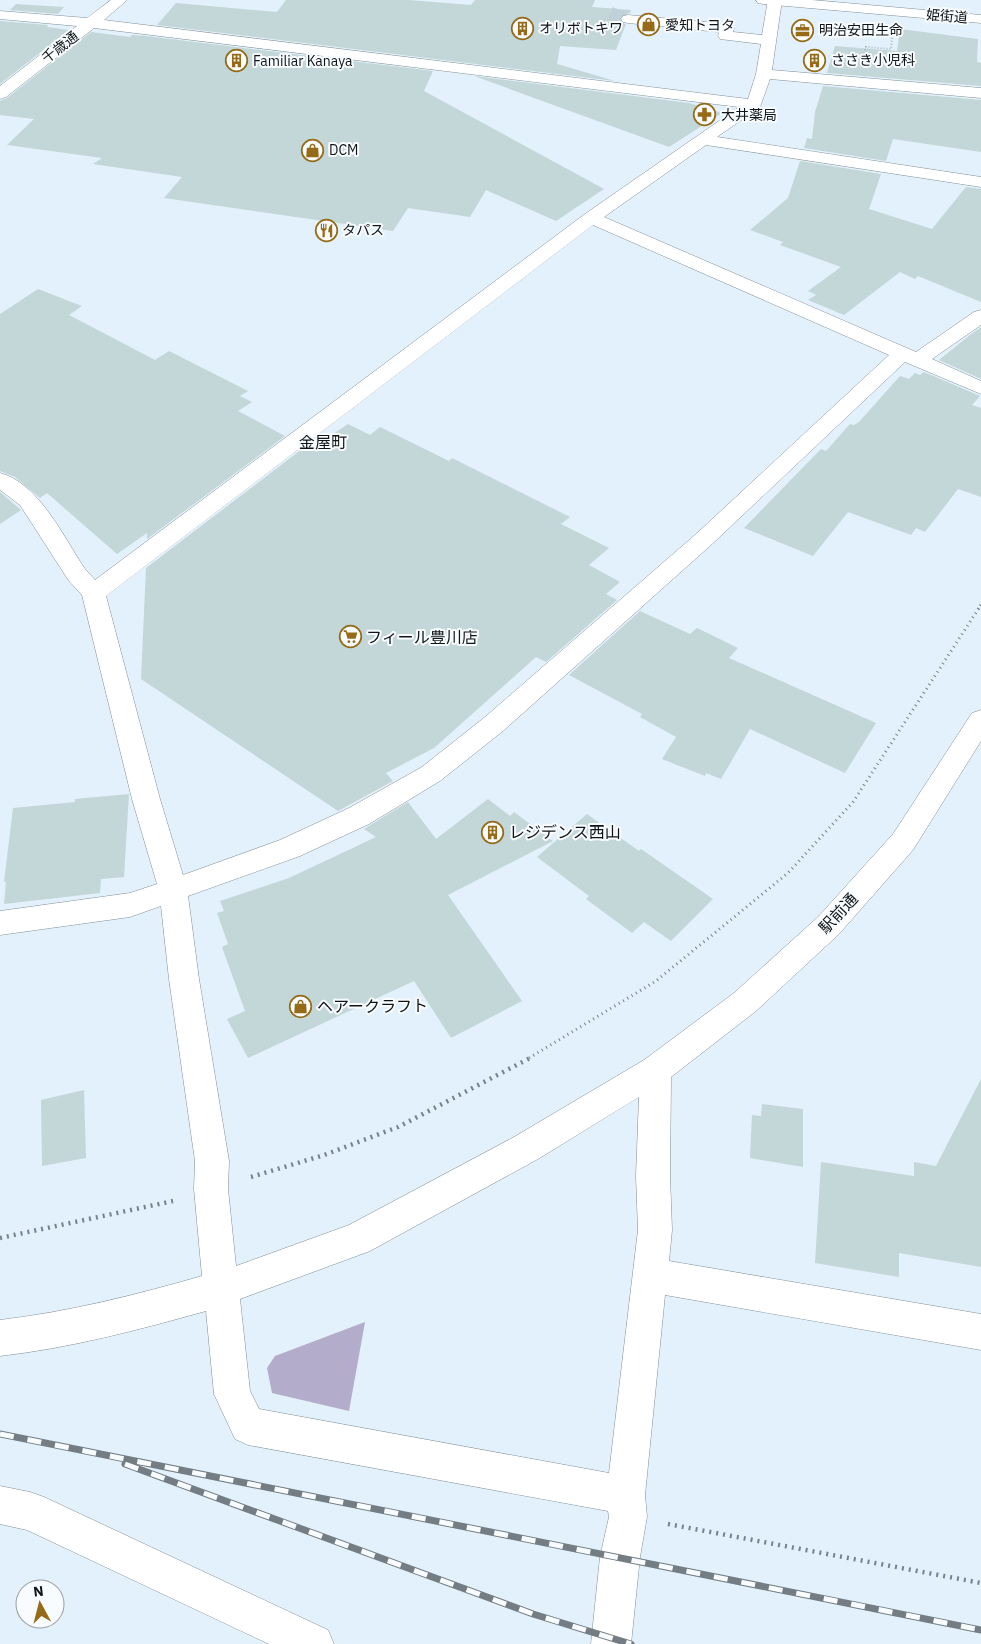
<svg xmlns="http://www.w3.org/2000/svg" width="981" height="1644" viewBox="0 0 981 1644" font-family="'IBM Plex Sans','Noto Sans JP',sans-serif">
<style>
.forest{fill:#b4accb}
.building{fill:#c3d6d8}
.lines{fill:none;stroke-linecap:round;stroke-linejoin:round}
.minor-tunnel{stroke:#c2d0d9;stroke-width:16;stroke-dasharray:16 8;stroke-linecap:butt}
.minor-casing{stroke:#818f98;stroke-width:1}
.major-casing{stroke:#818f98;stroke-width:1}
.path-far3{stroke:#788288;stroke-width:2;stroke-dasharray:0.5 2.5;stroke-linecap:butt}
.path-far2{stroke:#788288;stroke-width:2.5;stroke-dasharray:1 3;stroke-linecap:butt}
.path-far1{stroke:#788288;stroke-width:3;stroke-dasharray:1 4;stroke-linecap:butt}
.path{stroke:#788288;stroke-width:4.5;stroke-dasharray:2 5;stroke-linecap:butt}
.minor{fill:#fff;fill-rule:evenodd}
.major{fill:#fff;fill-rule:evenodd}
.rail-casing{stroke:#737d83;stroke-width:7}
.rail{stroke:#f9fcfe;stroke-width:5;stroke-dasharray:14;stroke-linecap:butt}
.labels{text-anchor:middle;stroke-width:4;stroke-linejoin:round;paint-order:stroke}
.far-street-label{font-size:14px;fill:#0f1417;stroke:#f9fcfe}
.far-poi-label{font-size:14px;fill:#0f1417;stroke:#f9fcfe;text-anchor:start}
.far-quarter-label{font-size:16px;fill:#0f1417;stroke:#f9fcfe}
.poi-label{font-size:16px;fill:#0f1417;stroke:#f9fcfe;text-anchor:start}
.street-label{font-size:16px;fill:#0f1417;stroke:#f9fcfe}
</style>
<rect width="100%" height="100%" fill="#e2f1fb"/>
<path class="forest" d="M 365,1322 L 349,1411 L 272,1393 L 267,1368 L 275,1356 Z"/>
<path class="building" d="M 286,0 L 408,0 L 471,5 L 475,0 L 595,0 L 592,7 L 631,10 L 630,13 L 623,14 L 619,18 L 621,23 L 626,24 L 616,50 L 560,46 L 557,64 L 615,81 L 157,25 L 176,3 L 277,12 Z
M 16,4 L 31,5 L 64,7 L 58,14 L 10,10 Z
M 0,21 L 48,25 L 47,27 L 69,30 L 0,84 Z
M 900,29 L 978,39 L 977,62 L 981,63 L 981,86 L 827,73 L 835,46 L 897,51 Z
M 91,32 L 130,37 L 132,35 L 146,36 L 433,71 L 424,91 L 604,189 L 556,221 L 486,190 L 470,217 L 408,208 L 393,231 L 164,198 L 182,177 L 93,164 L 102,158 L 7,145 L 34,119 L 0,115 L 0,101 L 7,98 Z
M 474,76 L 689,103 L 722,113 L 669,147 Z
M 823,86 L 981,100 L 981,152 L 893,139 L 886,161 L 804,148 L 807,138 L 812,139 L 815,112 Z
M 800,161 L 881,174 L 869,209 L 932,229 L 966,187 L 981,189 L 981,302 L 918,276 L 915,279 L 900,272 L 844,315 L 808,300 L 816,295 L 808,291 L 841,267 L 780,245 L 783,242 L 750,230 L 788,198 Z
M 38,289 L 82,306 L 69,315 L 155,360 L 169,351 L 248,391 L 240,396 L 252,402 L 238,411 L 285,436 L 147,539 L 147,533 L 117,554 L 47,493 L 40,498 L 15,477 L 0,471 L 0,314 Z
M 981,327 L 981,379 L 939,360 L 970,335 Z
M 924,372 L 980,396 L 972,405 L 981,408 L 981,497 L 958,489 L 925,532 L 916,528 L 911,535 L 848,512 L 813,556 L 744,528 L 821,449 L 826,451 L 850,424 L 854,425 L 859,422 L 900,376 L 909,379 L 915,373 L 920,375 Z
M 348,424 L 370,435 L 380,427 L 449,461 L 452,458 L 570,517 L 561,524 L 609,548 L 589,565 L 620,582 L 606,594 L 617,600 L 546,662 L 536,657 L 434,748 L 386,773 L 393,781 L 338,811 L 141,679 L 146,568 L 306,446 L 311,449 Z
M 0,492 L 21,510 L 0,524 Z
M 640,611 L 690,634 L 697,628 L 738,648 L 729,658 L 876,723 L 845,773 L 750,729 L 721,779 L 706,773 L 705,776 L 662,759 L 676,737 L 640,717 L 642,714 L 569,675 Z
M 129,794 L 124,877 L 101,879 L 100,893 L 4,904 L 6,882 L 4,882 L 13,808 L 75,802 L 75,799 Z
M 488,799 L 510,816 L 514,812 L 553,841 L 448,895 L 522,1001 L 451,1038 L 414,981 L 248,1058 L 227,1019 L 245,1011 L 222,947 L 228,944 L 217,913 L 224,911 L 220,901 L 289,878 L 376,837 L 364,829 L 408,802 L 436,839 Z
M 587,814 L 639,851 L 641,849 L 713,899 L 671,941 L 644,922 L 632,933 L 586,899 L 589,896 L 537,857 Z
M 981,1079 L 981,1267 L 899,1253 L 899,1277 L 815,1263 L 821,1162 L 914,1176 L 914,1162 L 936,1166 Z
M 84,1090 L 86,1158 L 42,1166 L 41,1100 Z
M 762,1104 L 803,1109 L 803,1167 L 750,1158 L 752,1115 L 761,1116 Z"/>
<g class="lines">
<path class="minor-tunnel" d="M 620,10 L 617,18 L 628,19"/>
<defs>
<path id="minor" d="M 111,0 L 127,0 L 104,20 L 748,99 L 756,74 L 761,44 L 720,39 L 718,36 L 719,32 L 628,23 L 623,22 L 621,19 L 623,16 L 628,15 L 727,24 L 732,25 L 734,28 L 733,32 L 762,35 L 768,0 L 782,0 L 772,70 L 981,88 L 981,98 L 770,79 L 760,107 L 717,137 L 981,177 L 981,187 L 706,145 L 604,217 L 916,352 L 974,312 L 981,310 L 981,325 L 932,359 L 981,381 L 981,394 L 905,362 L 711,545 L 503,731 L 440,781 L 369,824 L 300,856 L 188,896 L 199,979 L 229,1161 L 228,1189 L 236,1266 L 349,1225 L 514,1137 L 644,1060 L 734,993 L 819,916 L 893,834 L 972,713 L 981,710 L 981,741 L 913,850 L 839,934 L 756,1011 L 671,1077 L 670,1176 L 672,1230 L 669,1261 L 981,1314 L 981,1350 L 665,1295 L 645,1495 L 647,1517 L 640,1557 L 631,1644 L 591,1644 L 600,1557 L 609,1517 L 608,1511 L 248,1445 L 235,1439 L 214,1394 L 206,1311 C 138,1330 70,1348 0,1356 L 0,1320 C 68,1312 136,1295 202,1276 L 194,1189 L 195,1161 L 169,979 L 161,906 L 130,917 L 0,935 L 0,911 L 130,893 L 157,884 L 132,799 L 82,595 L 69,581 L 20,505 L 0,490 L 0,473 C 39,483 64,538 85,569 L 95,580 L 585,214 L 739,107 L 94,28 L 6,97 L 0,99 L 0,86 L 77,26 L 0,19 L 0,11 L 87,18 ZM 593,225 L 889,355 L 695,535 L 485,717 L 422,767 L 349,808 L 280,840 L 183,875 L 160,799 L 106,596 ZM 639,1097 L 636,1176 L 638,1230 L 609,1473 L 259,1409 L 250,1391 L 240,1299 L 370,1251 L 538,1159 Z
M 0,1486 L 30,1492 L 44,1497 L 328,1630 L 334,1644 L 269,1644 L 27,1530 L 0,1524 Z"/>
<path id="major" d="M 756,0 L 812,0 L 981,15 L 981,23 L 763,4 L 758,3 Z"/>
</defs>
<use href="#minor" class="minor-casing"/>
<use href="#major" class="major-casing"/>
<path class="path-far3" d="M 864,56 L 866,47 L 891,49 L 892,37"/>
<path class="path-far2" d="M 978,609 L 981,604"/>
<path class="path-far1" d="M 529,1058 L 656,981 L 788,873 L 853,802 L 979,608"/>
<path class="path" d="M 251,1177 L 324,1155 L 398,1127 L 532,1057
M 0,1238 L 173,1201
M 668,1524 L 981,1583"/>
<use href="#minor" class="minor"/>
<use href="#major" class="major"/>
<defs>
<path id="rail" d="M 0,1434 L 981,1630
M 125,1464 L 533,1614 L 631,1644"/>
</defs>
<use href="#rail" class="rail-casing"/>
<use href="#rail" class="rail"/>
</g>
<defs>
<symbol id="shop-ring" viewBox="-11 -11 22 22"><circle r="9.5" fill="#f9fcfe" stroke="#966b17" stroke-width="1.5"/><path d="M-5-2.5h2.3a2.7 3.5 0 0 1 5.4 0H5L5.5 6h-11ZM-1.5-2.5h3a1.5 2.3 0 0 0-3 0Z" fill="#966b17"/></symbol>
<symbol id="building-ring" viewBox="-11 -11 22 22"><circle r="9.5" fill="#f9fcfe" stroke="#966b17" stroke-width="1.5"/><path d="M-4-6H4V6H1V3H-1V6H-4ZM-2.5-4.3h1.7v1.8h-1.7ZM.8-4.3h1.7v1.8H.8ZM-2.5-1h1.7V.8h-1.7ZM.8-1h1.7V.8H.8Z" fill="#966b17"/></symbol>
<symbol id="office-ring" viewBox="-11 -11 22 22"><circle r="9.5" fill="#f9fcfe" stroke="#966b17" stroke-width="1.5"/><path d="M-6-3h4V-5.5h4V-3h4V5H-6ZM-1-4.5V-3h2v-1.5ZM-6 0V1H6V0Z" fill="#966b17"/></symbol>
<symbol id="pharmacy-ring" viewBox="-11 -11 22 22"><circle r="9.5" fill="#f9fcfe" stroke="#966b17" stroke-width="1.5"/><path d="M-2-6h4v4h4v4h-4v4h-4v-4h-4v-4h4Z" fill="#966b17"/></symbol>
<symbol id="restaurant-ring" viewBox="-11 -11 22 22"><circle r="9.5" fill="#f9fcfe" stroke="#966b17" stroke-width="1.5"/><path d="M-5-6h1v4h1v-4h1v4h1v-4h1v5L-1.5 .5V6h-2V.5L-5-1ZM5-6V6H3V1.5H1.5Q1.5-4 5-6Z" fill="#966b17"/></symbol>
<symbol id="supermarket-ring" viewBox="-11 -11 22 22"><circle r="9.5" fill="#f9fcfe" stroke="#966b17" stroke-width="1.5"/><path d="M-6-5.5h2.5l.6 2H6L4.5 2H-2.5L-4.4-4H-6ZM-1.5 3.2a1.3 1.3 0 1 0 .1 0ZM3 3.2a1.3 1.3 0 1 0 .1 0Z" fill="#966b17"/></symbol>
</defs>
<g fill-rule="evenodd">
<use href="#shop-ring" x="636" y="12" width="25" height="25"/>
<use href="#building-ring" x="510" y="16" width="25" height="25"/>
<use href="#office-ring" x="790" y="18" width="25" height="25"/>
<use href="#building-ring" x="802" y="48" width="25" height="25"/>
<use href="#building-ring" x="224" y="48" width="25" height="25"/>
<use href="#pharmacy-ring" x="692" y="102" width="25" height="25"/>
<use href="#shop-ring" x="300" y="138" width="25" height="25"/>
<use href="#restaurant-ring" x="314" y="218" width="25" height="25"/>
<use href="#supermarket-ring" x="338" y="624" width="25" height="25"/>
<use href="#building-ring" x="480" y="820" width="25" height="25"/>
<use href="#shop-ring" x="288" y="994" width="25" height="25"/>
</g>
<g class="labels">
<g class="far-street-label">
<text transform="translate(947 16) rotate(5)" y="5">姫街道</text>
<text transform="translate(60 47) rotate(-38)" y="5">千歳通</text>
</g>
<g class="far-poi-label">
<text x="665" y="30">愛知トヨタ</text>
<text x="539" y="33">オリボトキワ</text>
<text x="819" y="35">明治安田生命</text>
<text x="831" y="65">ささき小児科</text>
<text x="253" y="66">Familiar Kanaya</text>
<text x="721" y="120">大井薬局</text>
<text x="329" y="155">DCM</text>
<text x="342" y="235">タパス</text>
</g>
<g class="far-quarter-label">
<text x="323" y="448">金屋町</text>
</g>
<g class="poi-label">
<text x="366" y="643">フィール豊川店</text>
<text x="509" y="838">レジデンス西山</text>
<text x="317" y="1012">ヘアークラフト</text>
</g>
<g class="street-label">
<text transform="translate(838 913) rotate(-47)" y="6">駅前通</text>
</g>
</g>
<g transform="translate(40 1604) rotate(353)"><circle r="24" fill="#f9fcfe" stroke="#9b9fa2"/>
<path d="M0-4L9 19L0 12L-9 19Z" fill="#966b17"/>
<text y="-8" font-size="14" font-weight="bold" text-anchor="middle" fill="#0f1417">N</text>
</g>
</svg>
